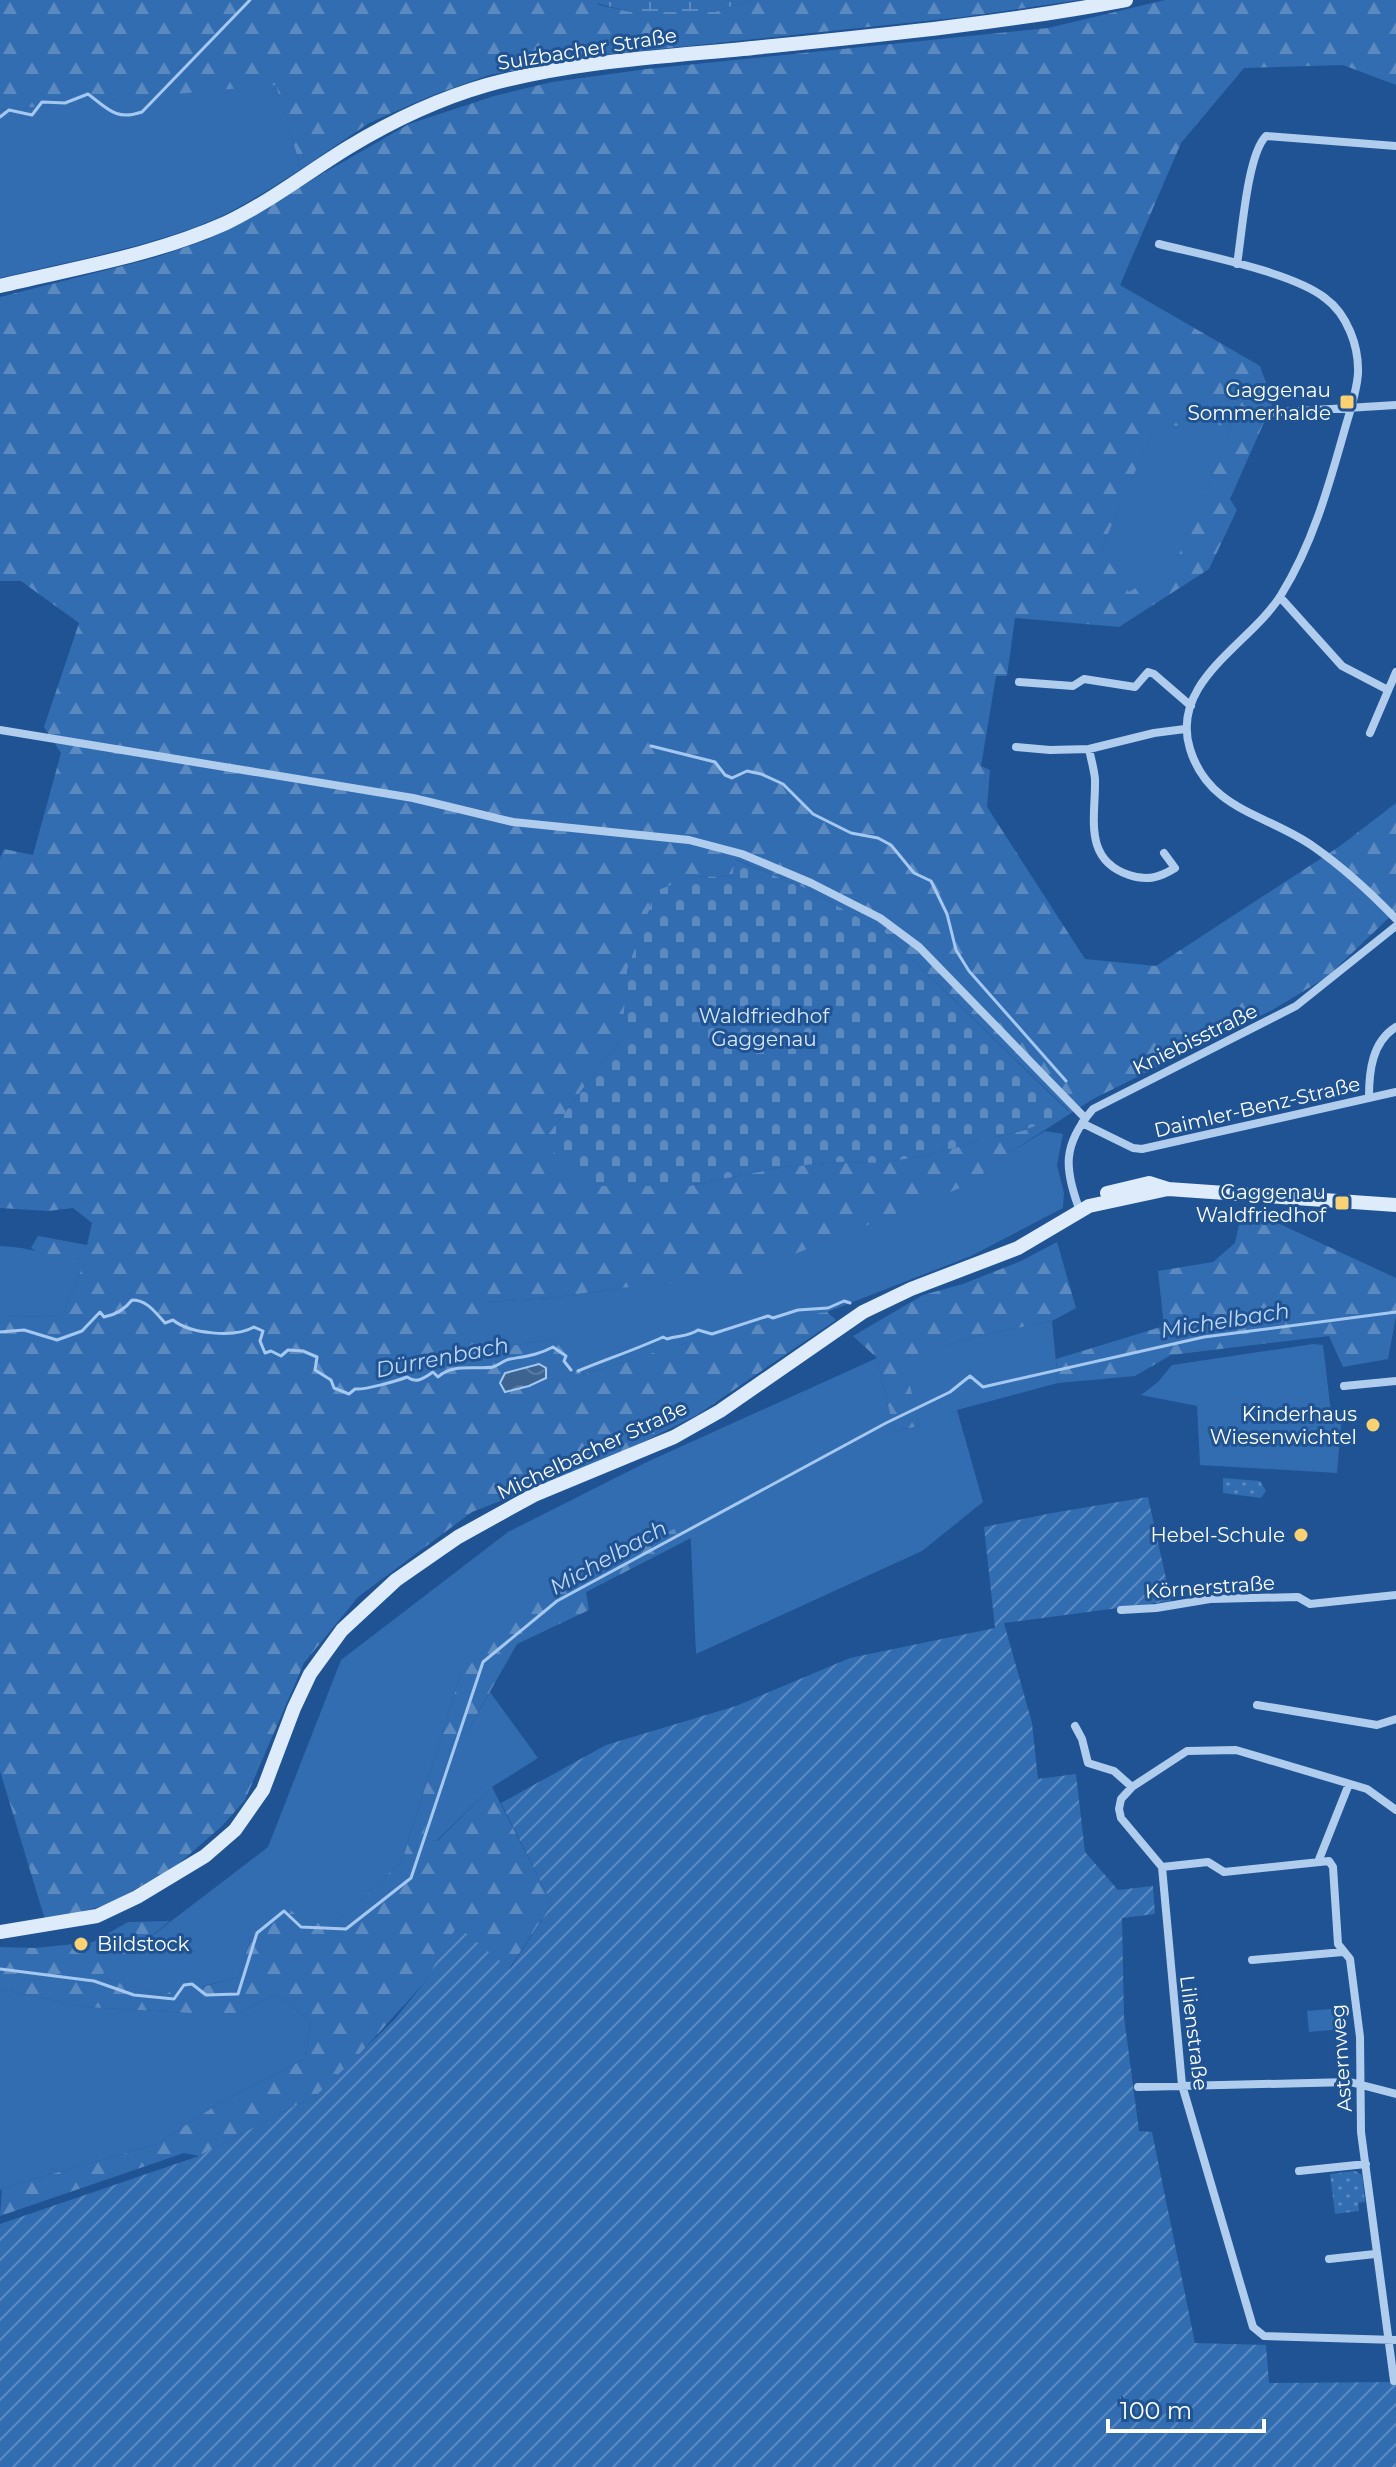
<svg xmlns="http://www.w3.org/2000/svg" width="1396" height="2467" viewBox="0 0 1396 2467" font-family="Montserrat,sans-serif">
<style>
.grass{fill:#326db1}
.forest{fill:url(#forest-firs);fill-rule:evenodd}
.wetland{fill:url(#wetland-marsh)}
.cemetery{fill:url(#cemetery-stones)}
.park{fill:url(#park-dots)}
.garden{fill:url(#garden-furrows)}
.water{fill:url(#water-waves);stroke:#a5c8f0;stroke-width:2}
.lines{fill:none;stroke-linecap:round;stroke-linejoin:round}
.stream{stroke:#a5c8f0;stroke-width:3}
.street{stroke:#b1cdee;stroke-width:8}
.secondary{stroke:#deebfa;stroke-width:14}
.poi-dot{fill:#fcd271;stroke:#1f5394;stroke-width:3}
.labels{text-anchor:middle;stroke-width:6;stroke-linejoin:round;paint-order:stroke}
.street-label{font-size:20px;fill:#fff;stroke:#1f5394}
.poi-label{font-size:20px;fill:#fff;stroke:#1f5394;text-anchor:end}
.park-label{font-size:20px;fill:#d7e7fa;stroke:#1f5394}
.water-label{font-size:22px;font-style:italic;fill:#bdd7f5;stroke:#1f5394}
</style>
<defs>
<pattern id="forest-firs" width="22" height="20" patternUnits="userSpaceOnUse" patternTransform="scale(2)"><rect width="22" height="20" fill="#326db1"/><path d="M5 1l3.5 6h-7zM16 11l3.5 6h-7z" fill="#5b8ac1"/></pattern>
<pattern id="wetland-marsh" width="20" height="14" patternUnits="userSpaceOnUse" patternTransform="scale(2)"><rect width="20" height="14" fill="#326db1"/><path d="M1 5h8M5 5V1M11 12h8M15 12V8" fill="none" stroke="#5b8ac1"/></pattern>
<pattern id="cemetery-stones" width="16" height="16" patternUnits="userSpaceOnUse" patternTransform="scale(2)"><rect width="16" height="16" fill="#326db1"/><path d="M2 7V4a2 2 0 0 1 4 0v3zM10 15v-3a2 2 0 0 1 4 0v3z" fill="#5b8ac1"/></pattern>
<pattern id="park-dots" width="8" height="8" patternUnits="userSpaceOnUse" patternTransform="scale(2)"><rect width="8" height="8" fill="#326db1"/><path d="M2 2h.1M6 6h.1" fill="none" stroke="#5b8ac1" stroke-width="1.8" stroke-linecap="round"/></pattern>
<pattern id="garden-furrows" width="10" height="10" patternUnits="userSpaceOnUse" patternTransform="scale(2)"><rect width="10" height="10" fill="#326db1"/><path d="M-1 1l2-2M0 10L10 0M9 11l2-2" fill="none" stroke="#5b8ac1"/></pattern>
<pattern id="water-waves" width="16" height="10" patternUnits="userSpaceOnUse" patternTransform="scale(2)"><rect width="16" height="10" fill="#3d6391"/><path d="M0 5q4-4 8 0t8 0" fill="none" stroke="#5a7aa2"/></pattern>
</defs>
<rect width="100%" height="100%" fill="#1f5394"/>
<path class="grass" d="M 276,84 L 301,169 C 268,190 234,213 198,226 C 134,250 66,262 0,278 L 0,110 Z
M 1155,425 L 1232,425 L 1176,565 L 1129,593 L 1101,550 Z
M 1045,1131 L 1063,1134 L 1057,1165 L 1064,1193 L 1063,1208 L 971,1256 L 827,1312 L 687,1343 L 581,1375 L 554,1339 L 483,1350 L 472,1332 L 487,1302 L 550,1298 L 620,1288 L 1009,1153 Z
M 0,1246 C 29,1247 53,1256 81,1260 L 81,1271 L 62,1317 L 0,1316 Z
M 1052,1321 L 1058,1383 L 957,1410 L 983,1502 L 922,1551 L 696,1654 L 690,1522 L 461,1673 L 402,1861 L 336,1923 L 306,1923 L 251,1936 L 239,1977 L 165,1996 L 98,1977 L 268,1847 L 341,1660 L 508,1532 L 649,1461 L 877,1358 L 894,1431 L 919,1426 L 903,1358 L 973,1337 Z
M 1313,1344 L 1323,1345 L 1331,1412 L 1342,1415 L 1337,1473 L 1200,1465 L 1197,1406 L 1141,1395 L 1158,1382 L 1172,1365 Z
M 490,1692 L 538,1758 L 492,1787 L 436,1841 L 421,1838 L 454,1738 L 468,1730 Z
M 0,1989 L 85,2007 L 189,2013 L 240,2013 L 276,1994 L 310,2021 L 306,2058 L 215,2106 L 155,2145 L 2,2188 L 0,2191 Z
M 1341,2008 L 1343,2029 L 1309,2032 L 1307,2011 Z"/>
<path class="forest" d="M 0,0 L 597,0 L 599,5 L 631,12 L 714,12 L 751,0 L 1079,0 L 963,17 L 593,56 L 489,75 L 433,95 L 369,123 L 301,169 L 276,85 L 0,110 Z
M 1165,0 L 1396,0 L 1396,85 L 1343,65 L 1244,68 L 1181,143 L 1120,285 L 1260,366 L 1273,402 L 1230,499 L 1237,510 L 1209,569 L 1119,627 L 1015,618 L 1007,676 L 996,676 L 981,766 L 990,770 L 987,807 L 1085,959 L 1156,966 L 1340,846 L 1396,803 L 1396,911 L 1327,977 L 1274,1009 L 1093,1099 L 1009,1153 L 970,1184 L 737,1277 L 620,1288 L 550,1298 L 487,1302 L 473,1332 L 483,1350 L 554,1339 L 582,1375 C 662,1350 744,1323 827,1312 L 836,1320 L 697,1415 L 609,1459 L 472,1512 L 358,1597 L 304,1663 L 245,1800 L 222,1826 L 176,1866 L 111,1903 L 46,1923 L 0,1771 L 0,1316 L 62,1317 L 81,1271 L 81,1260 L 43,1255 L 31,1248 L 38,1236 L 87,1245 L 92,1223 L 73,1208 L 48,1211 L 0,1208 L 0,858 L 4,849 L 33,855 L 61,753 L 44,727 L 79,623 L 21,581 L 0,581 L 0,297 L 154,258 L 209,239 L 409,124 L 494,96 L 552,82 L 647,69 L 1048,28 ZM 1232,425 L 1175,565 L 1129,592 L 1101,550 L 1155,426 ZM 735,859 L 804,888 L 883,931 L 1069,1111 L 1025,1130 L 918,1157 L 880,1163 L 840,1162 L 783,1167 L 688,1186 L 543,1141 L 622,1038 L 693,876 L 733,877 Z
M 1243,1207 L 1396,1278 L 1396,1316 L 1388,1359 L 1343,1367 L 1329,1336 L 1171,1355 L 1135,1376 L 1058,1383 L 1056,1359 L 1164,1326 L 1158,1271 L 1213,1262 L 1235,1243 Z
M 1057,1242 L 1076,1308 L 1052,1321 L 973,1337 L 904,1358 L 919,1426 L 894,1431 L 877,1358 L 853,1336 L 923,1295 L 963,1284 L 1021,1261 Z
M 689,1521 L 693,1537 L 586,1592 L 589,1610 L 517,1644 L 468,1730 L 454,1738 L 422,1838 L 437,1841 L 492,1787 L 552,1904 L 509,1969 L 457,1927 L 424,1983 L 347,2068 L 318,2094 L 199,2156 L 184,2153 L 0,2216 L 2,2188 L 155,2145 L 215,2106 L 306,2058 L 310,2021 L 276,1994 L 240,2013 L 189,2013 L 85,2007 L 0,1989 L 0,1947 L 35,1948 L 93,1942 L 128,1922 L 170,1921 L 99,1977 L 165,1996 L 184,1978 L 194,1980 L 202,1987 L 239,1977 L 251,1936 L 282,1903 L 306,1923 L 336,1923 L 402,1861 L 461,1673 L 535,1602 Z"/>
<path class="wetland" d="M 597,0 L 751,0 L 714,12 L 631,12 L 599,4 Z"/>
<path class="cemetery" d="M 734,859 L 804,888 L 883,931 L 1069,1112 L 1025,1130 L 918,1157 L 880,1163 L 840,1162 L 783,1167 L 688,1186 L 586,1186 L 543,1141 L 622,1038 L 627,970 L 656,891 L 693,876 L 733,877 Z"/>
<path class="park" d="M 1223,1478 L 1260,1481 L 1266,1491 L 1261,1498 L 1223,1493 Z
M 1355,2171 L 1362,2175 L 1365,2202 L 1358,2203 L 1359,2211 L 1335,2214 L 1330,2174 Z"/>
<path class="garden" d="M 1148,1497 L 1171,1601 L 1004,1623 L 1032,1723 L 1038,1779 L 1076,1774 L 1085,1852 L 1118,1890 L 1153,1886 L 1155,1914 L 1122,1918 L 1124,2017 L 1139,2131 L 1152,2132 L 1195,2343 L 1266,2345 L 1269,2383 L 1396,2382 L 1396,2467 L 0,2467 L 0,2224 L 199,2156 L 318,2094 L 394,2020 L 424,1983 L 457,1926 L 510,1969 L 552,1904 L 501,1803 L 606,1745 L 736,1706 L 850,1658 L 995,1628 L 984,1527 L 1052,1513 Z"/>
<path class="water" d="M 539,1364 L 546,1368 L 546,1378 L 529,1386 L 505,1392 L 500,1383 L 505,1373 Z"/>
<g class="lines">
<path class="stream" d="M 0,117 L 9,110 L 32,115 L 42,102 L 65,103 L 88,94 C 108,109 116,121 142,112 L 250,0
M 651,746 L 715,762 L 725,775 L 732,778 L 747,771 L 761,774 L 783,784 L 813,814 L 851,833 L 878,838 L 891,845 L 914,873 L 931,881 L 947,914 L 956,950 L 969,971 L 1066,1081
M 0,1332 L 24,1330 L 57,1340 L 82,1331 L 100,1312 L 104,1317 C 115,1315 125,1309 132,1300 C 147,1300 155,1312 165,1323 L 173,1320 C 190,1334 235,1338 254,1327 L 263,1331 L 260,1341 L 265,1353 L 271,1351 L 281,1356 L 288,1350 L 303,1351 L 317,1357 L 315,1370 L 331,1380 L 334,1388 L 349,1394 L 355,1389 C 365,1390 397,1381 407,1377 C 417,1384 424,1378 433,1372 L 438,1377 C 453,1363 475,1370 493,1367 C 499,1365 504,1360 510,1359 C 527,1356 538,1355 553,1347 L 566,1356 L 564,1361 L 571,1370
M 578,1371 C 607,1359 637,1349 663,1337 L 667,1339 C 679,1335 688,1337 698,1330 L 712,1334 L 768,1316 L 773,1318 L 798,1310 L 828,1308 L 844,1301 L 850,1303
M 0,1969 L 94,1981 L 134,1995 L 174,1999 L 184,1985 L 192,1984 L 206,1995 L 238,1994 L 257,1933 L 284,1911 L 301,1927 L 346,1929 L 411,1878 L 483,1662 L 557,1601 L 886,1423 L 950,1392 L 970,1376 L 983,1387 L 1204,1337 L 1396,1312"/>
<path class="street" d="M 1159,244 C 1202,255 1292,272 1325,298 C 1347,314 1359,346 1358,373 C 1357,392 1349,414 1344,432 C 1328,489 1312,545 1281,595 C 1251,644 1169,681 1190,749 C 1209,811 1268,814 1314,847 C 1344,868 1371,893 1396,919
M 1237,264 C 1242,235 1247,155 1266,136 L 1396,146
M 1267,413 L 1396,405
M 1280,597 L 1342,666 L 1388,690
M 1019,682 L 1073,686 L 1084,679 L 1135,687 L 1148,672 L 1154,674 L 1191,706
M 0,730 L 413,798 L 513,822 L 689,840 L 742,854 L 811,883 L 880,918 L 919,947 L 1085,1118
M 1370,733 L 1396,672
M 1016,747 L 1050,750 L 1089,749 L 1154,733 L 1185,729
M 1089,749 C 1091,759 1094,769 1095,779 C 1096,816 1082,859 1129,875 C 1147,881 1159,878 1175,868 L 1164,853
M 1369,1097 C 1369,1071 1372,1042 1396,1027
M 1082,1123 L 1133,1148 L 1142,1149 L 1396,1092
M 1080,1211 C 1064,1169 1062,1145 1093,1109 L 1296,1006 L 1396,926
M 1344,1386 L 1396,1381
M 1121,1610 L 1156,1608 L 1210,1599 L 1298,1597 L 1310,1604 L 1396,1595
M 1257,1705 L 1377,1725 L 1396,1719
M 1075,1726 L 1082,1739 L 1088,1763 L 1114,1771 L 1132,1787
M 1396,1810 L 1367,1789 L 1236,1750 L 1187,1751 L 1132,1787 L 1121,1799 L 1119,1809 L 1121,1818 L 1162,1867 L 1182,2085 L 1253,2327 L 1264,2336 L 1396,2340
M 1318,1862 L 1349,1784
M 1162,1867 L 1208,1862 L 1224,1872 L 1329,1861 L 1333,1867 L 1338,1944 L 1350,1959 L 1360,2037 L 1361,2132 L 1394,2381
M 1252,1960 L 1343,1952
M 1138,2087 L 1350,2082 L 1396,2094
M 1299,2171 L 1366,2164
M 1329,2259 L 1375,2254"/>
<path class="secondary" d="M 0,286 C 75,268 155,255 226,223 C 270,202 308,172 349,147 C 392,121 438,99 487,85 C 570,62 658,57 743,49 C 871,36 999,24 1126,0
M 1107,1193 L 1149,1183 L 1168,1189 L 1396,1205
M 0,1932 L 97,1916 L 137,1897 L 205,1856 L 235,1830 L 263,1790 L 294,1708 L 310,1674 L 342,1630 L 396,1580 L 458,1537 L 534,1495 L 674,1437 L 720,1411 L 863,1312 L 911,1289 L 1018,1248 L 1089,1206 L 1168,1189"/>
</g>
<g class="poi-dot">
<rect x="1339" y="394" width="16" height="16" rx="4"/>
<rect x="1334" y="1195" width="16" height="16" rx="4"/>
<circle cx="1373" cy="1425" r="8"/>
<circle cx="1301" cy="1535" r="8"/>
<circle cx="81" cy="1944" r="8"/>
</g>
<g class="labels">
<g class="street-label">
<text transform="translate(587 49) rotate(-9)" y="7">Sulzbacher Straße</text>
<text transform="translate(1195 1039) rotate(-26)" y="7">Kniebisstraße</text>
<text transform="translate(1257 1107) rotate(-13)" y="7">Daimler-Benz-Straße</text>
<text transform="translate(592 1450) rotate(-25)" y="7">Michelbacher Straße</text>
<text transform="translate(1210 1587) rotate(-4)" y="7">Körnerstraße</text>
<text transform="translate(1194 2033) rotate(83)" y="7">Lilienstraße</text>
<text transform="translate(1341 2058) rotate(-94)" y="7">Asternweg</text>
</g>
<g class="poi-label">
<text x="1331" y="397">Gaggenau<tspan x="1331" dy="23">Sommerhalde</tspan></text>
<text x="1326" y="1199">Gaggenau<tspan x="1326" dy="23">Waldfriedhof</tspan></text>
<text x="1357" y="1421">Kinderhaus<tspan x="1357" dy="23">Wiesenwichtel</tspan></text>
<text x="1285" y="1542">Hebel-Schule</text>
<text x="97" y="1951" text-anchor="start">Bildstock</text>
</g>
<g class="park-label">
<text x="764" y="1023">Waldfriedhof<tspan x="764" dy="23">Gaggenau</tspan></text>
</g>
<g class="water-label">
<text transform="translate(1225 1320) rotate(-9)" y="8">Michelbach</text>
<text transform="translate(442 1357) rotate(-11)" y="8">Dürrenbach</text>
<text transform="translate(608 1557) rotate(-29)" y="8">Michelbach</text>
</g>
</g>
<path d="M1108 2419v12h156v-12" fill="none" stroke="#ffffff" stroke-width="4"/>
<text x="1120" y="2419" font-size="24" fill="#ffffff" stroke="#1f5394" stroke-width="6" paint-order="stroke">100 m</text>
</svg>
